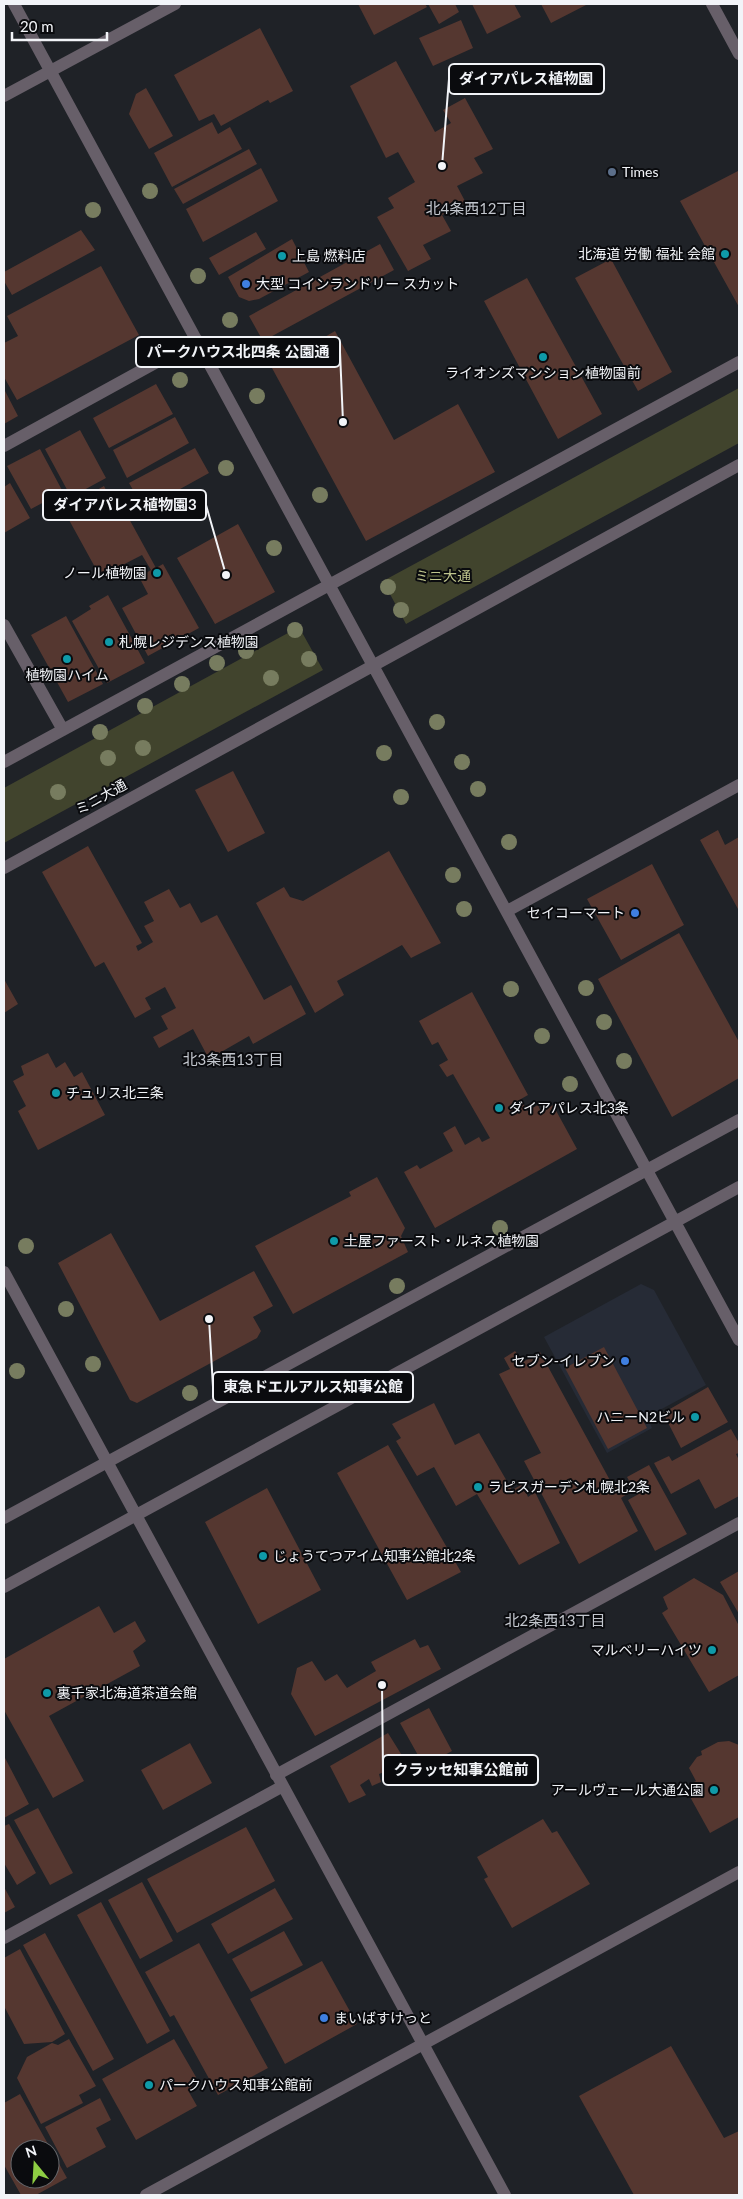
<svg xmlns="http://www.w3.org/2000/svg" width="743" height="2199" viewBox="0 0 743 2199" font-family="Lato,'Noto Sans JP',sans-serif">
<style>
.built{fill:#262b36}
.green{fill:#41442d}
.building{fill:#553730;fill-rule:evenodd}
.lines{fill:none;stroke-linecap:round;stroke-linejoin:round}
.minor{stroke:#675f69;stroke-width:12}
.tree{fill:#777c5f}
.service-dot{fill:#5c6f8a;stroke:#0a0b0e;stroke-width:2}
.culture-dot{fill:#0f9aa8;stroke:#0a0b0e;stroke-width:2}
.shop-dot{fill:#3f7fe0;stroke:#0a0b0e;stroke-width:2}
.labels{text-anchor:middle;stroke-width:4;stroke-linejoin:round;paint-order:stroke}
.poi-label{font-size:14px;fill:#f2f4f8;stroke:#0a0b0e;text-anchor:start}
.park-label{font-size:14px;fill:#bfc58d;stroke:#0a0b0e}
.street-label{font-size:14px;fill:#f2f4f8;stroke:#0a0b0e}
.neighbourhood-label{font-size:15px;fill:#c2c6cd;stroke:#0a0b0e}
.leader{fill:none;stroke:#f2f4f8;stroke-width:2}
.callout-dot{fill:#f2f4f8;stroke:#0a0b0e;stroke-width:2}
.callout{fill:#0a0b0e;stroke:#f2f4f8;stroke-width:2}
.callout-label{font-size:15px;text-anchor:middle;font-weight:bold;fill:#f2f4f8}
</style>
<rect width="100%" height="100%" fill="#1f2227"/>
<path class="built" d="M 641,1284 L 654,1290 L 706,1385 L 647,1417 L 652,1428 L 607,1453 L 544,1337 Z"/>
<path class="green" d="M 739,388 L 739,443 L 406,624 L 383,581 Z
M 299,627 L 323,670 L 4,843 L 4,788 Z"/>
<path class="building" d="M 358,4 L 425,4 L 427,7 L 374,35 Z
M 428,4 L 455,4 L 459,12 L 439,24 Z
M 472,4 L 514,4 L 521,17 L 487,34 Z
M 541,4 L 588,4 L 551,23 Z
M 461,20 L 473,48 L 433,66 L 419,38 Z
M 260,28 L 293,91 L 270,103 L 268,100 L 221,126 L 214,114 L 199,121 L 174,75 Z
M 396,61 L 435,132 L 451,123 L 443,110 L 465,98 L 493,149 L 474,158 L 483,173 L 457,186 L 466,203 L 442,215 L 451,231 L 423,245 L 431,259 L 408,271 L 377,217 L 394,208 L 388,198 L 415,182 L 398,152 L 386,158 L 350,86 Z
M 146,88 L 173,136 L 149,149 L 129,114 L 136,94 Z
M 212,122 L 218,134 L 230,127 L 242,149 L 172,187 L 154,153 Z
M 249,149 L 257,164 L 183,204 L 174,189 Z
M 261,168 L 278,201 L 203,242 L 186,209 Z
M 738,171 L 739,173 L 739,307 L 680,201 Z
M 81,230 L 95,250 L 12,295 L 4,281 L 4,272 Z
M 256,232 L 266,249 L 219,275 L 209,258 Z
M 292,239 L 309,272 L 259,299 L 249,301 L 239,297 L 228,277 Z
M 380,244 L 394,270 L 263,341 L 249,316 Z
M 611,259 L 672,372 L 638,391 L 575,278 Z
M 101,266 L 139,335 L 17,400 L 4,377 L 4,343 L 18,336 L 7,316 Z
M 527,278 L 602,414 L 558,439 L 484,301 Z
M 335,331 L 394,440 L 458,404 L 495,472 L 366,541 L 272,368 Z
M 156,384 L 173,414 L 109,448 L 93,418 Z
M 4,389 L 18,416 L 4,424 Z
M 175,417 L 189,443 L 127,478 L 113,450 Z
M 80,430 L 106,478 L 71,497 L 45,449 Z
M 195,448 L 209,473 L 144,509 L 129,483 Z
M 40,449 L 63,492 L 31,509 L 7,466 Z
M 10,483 L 30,518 L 4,533 L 4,487 Z
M 104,486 L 110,498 L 116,495 L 156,568 L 163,564 L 199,628 L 148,656 L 122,608 L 148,594 L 139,577 L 151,570 L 142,555 L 103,575 L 99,567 L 96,569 L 63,509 Z
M 238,524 L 275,592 L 215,624 L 177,558 Z
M 108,595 L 145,663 L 107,683 L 72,621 L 91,609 L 89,606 Z
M 66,616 L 103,684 L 68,702 L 31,635 Z
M 233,771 L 265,833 L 228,852 L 195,790 Z
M 718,830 L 725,845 L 739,837 L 739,909 L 738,909 L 700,840 Z
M 88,846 L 142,943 L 136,946 L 138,951 L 153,942 L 144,926 L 154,921 L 144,902 L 169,889 L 180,908 L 190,903 L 201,923 L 217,915 L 264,1000 L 291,985 L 306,1014 L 253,1044 L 249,1036 L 209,1059 L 193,1029 L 159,1048 L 153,1037 L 168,1029 L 161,1016 L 176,1008 L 165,987 L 145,998 L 151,1009 L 135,1018 L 104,962 L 95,967 L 42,872 Z
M 389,851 L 441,943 L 411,958 L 402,945 L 337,981 L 344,995 L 315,1013 L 256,903 L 284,887 L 290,897 L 303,901 Z
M 652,864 L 684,925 L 621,960 L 587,899 Z
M 679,933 L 739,1042 L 739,1078 L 672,1117 L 598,979 Z
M 4,979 L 18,1004 L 4,1013 Z
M 472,992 L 528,1095 L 521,1099 L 527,1111 L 538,1105 L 541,1112 L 553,1105 L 577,1149 L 435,1228 L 404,1172 L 417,1165 L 420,1169 L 453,1151 L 443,1133 L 455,1126 L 465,1145 L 479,1137 L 482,1142 L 490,1138 L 453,1074 L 447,1077 L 439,1065 L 448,1060 L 438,1042 L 432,1045 L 419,1021 Z
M 48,1053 L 56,1068 L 65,1062 L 74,1077 L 82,1072 L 105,1115 L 38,1150 L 18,1111 L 26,1106 L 13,1081 L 24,1075 L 21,1066 Z
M 377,1177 L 405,1228 L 401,1236 L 408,1252 L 293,1314 L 255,1246 L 351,1196 L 349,1192 Z
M 111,1233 L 160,1321 L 254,1271 L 273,1306 L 253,1317 L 261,1331 L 257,1338 L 137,1403 L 130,1400 L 58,1263 Z
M 604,1347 L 647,1428 L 608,1449 L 565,1368 Z
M 515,1351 L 523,1362 L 540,1352 L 612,1484 L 620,1480 L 627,1494 L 621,1498 L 638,1531 L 579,1564 L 524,1461 L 541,1453 L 499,1374 L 510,1369 L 504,1358 Z
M 708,1387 L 728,1422 L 681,1448 L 663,1413 Z
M 434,1403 L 455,1445 L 479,1433 L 512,1490 L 523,1484 L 528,1497 L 535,1492 L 560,1543 L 519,1565 L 477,1494 L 456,1506 L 434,1467 L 417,1476 L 396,1441 L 401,1438 L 392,1424 Z
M 731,1429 L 739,1443 L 739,1453 L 736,1454 L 739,1460 L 739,1496 L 715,1509 L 699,1479 L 671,1494 L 654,1463 L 669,1456 L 672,1461 Z
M 388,1445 L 461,1572 L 407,1600 L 337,1473 Z
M 649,1465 L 687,1534 L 655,1551 L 628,1500 L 637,1495 L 627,1477 Z
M 267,1488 L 321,1590 L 258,1624 L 205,1522 Z
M 739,1571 L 739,1614 L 720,1582 Z
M 694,1578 L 723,1595 L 739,1626 L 739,1675 L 709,1692 L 662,1613 L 668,1609 L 663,1597 Z
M 99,1606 L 114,1633 L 135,1621 L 146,1641 L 133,1651 L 140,1666 L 49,1716 L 84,1781 L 53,1798 L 4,1710 L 4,1659 Z
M 415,1639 L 420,1648 L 428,1645 L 441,1669 L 315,1736 L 291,1694 L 297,1668 L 312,1661 L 325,1681 L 337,1674 L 347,1688 L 376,1671 L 371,1662 Z
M 429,1708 L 452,1751 L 424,1766 L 400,1723 Z
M 388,1733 L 411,1770 L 397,1777 L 390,1770 L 379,1774 L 381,1782 L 372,1786 L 369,1779 L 360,1785 L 366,1795 L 349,1803 L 330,1766 Z
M 729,1741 L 739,1745 L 739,1817 L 710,1833 L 689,1795 L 688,1785 L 696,1781 L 689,1768 L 697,1757 L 702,1755 L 701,1751 L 718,1742 Z
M 190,1743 L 212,1783 L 163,1810 L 141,1770 Z
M 4,1756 L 29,1804 L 4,1818 Z
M 38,1808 L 73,1873 L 50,1885 L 14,1820 Z
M 543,1819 L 552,1833 L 557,1831 L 590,1884 L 512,1928 L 484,1879 L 488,1877 L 477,1857 Z
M 9,1824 L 36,1873 L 17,1885 L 4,1863 L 4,1826 Z
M 246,1827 L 275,1881 L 177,1933 L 147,1879 Z
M 142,1882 L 173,1941 L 140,1959 L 108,1900 Z
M 4,1887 L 15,1907 L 4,1913 Z
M 275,1888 L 293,1919 L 228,1954 L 211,1924 Z
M 101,1902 L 170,2031 L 147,2044 L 77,1915 Z
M 284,1931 L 303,1965 L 251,1992 L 232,1959 Z
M 45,1933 L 114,2059 L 93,2071 L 23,1945 Z
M 199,1943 L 268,2068 L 218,2095 L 174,2015 L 170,2017 L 145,1972 Z
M 20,1949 L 65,2034 L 52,2042 L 24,2044 L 4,2006 L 4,1958 Z
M 322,1961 L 357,2024 L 285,2064 L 250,1999 Z
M 69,2039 L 96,2086 L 79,2095 L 83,2103 L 41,2124 L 17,2078 L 27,2057 L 52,2043 L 58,2045 Z
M 174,2039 L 196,2077 L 189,2092 L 197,2106 L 136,2140 L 102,2079 Z
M 671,2046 L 724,2138 L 739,2131 L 739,2195 L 634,2195 L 579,2096 Z
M 20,2094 L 67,2178 L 36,2195 L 21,2195 L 4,2165 L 4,2103 ZM 20,2149 L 50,2149 L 50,2179 L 20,2179 Z
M 100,2098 L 111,2120 L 96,2128 L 106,2147 L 67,2168 L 45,2127 Z"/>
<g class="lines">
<path class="minor" d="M 14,4 L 739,1340
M 712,4 L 739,54
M 4,96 L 175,4
M 4,446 L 197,340
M 4,625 L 63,730
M 4,762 L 739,362
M 4,868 L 739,465
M 507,911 L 739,785
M 4,1272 L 505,2195
M 4,1518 L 739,1120
M 4,1587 L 739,1187
M 276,1775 L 739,1523
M 4,1938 L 283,1786
M 146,2195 L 739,1872"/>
</g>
<g class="tree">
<circle cx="150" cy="191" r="8"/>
<circle cx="93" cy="210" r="8"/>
<circle cx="198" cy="276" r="8"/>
<circle cx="230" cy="320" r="8"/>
<circle cx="180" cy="380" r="8"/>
<circle cx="257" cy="396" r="8"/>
<circle cx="226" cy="468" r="8"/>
<circle cx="320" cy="495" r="8"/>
<circle cx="274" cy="548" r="8"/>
<circle cx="388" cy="587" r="8"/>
<circle cx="401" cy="610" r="8"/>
<circle cx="295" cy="630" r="8"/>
<circle cx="246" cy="651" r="8"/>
<circle cx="309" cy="659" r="8"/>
<circle cx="217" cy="663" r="8"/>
<circle cx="271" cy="678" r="8"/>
<circle cx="182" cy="684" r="8"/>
<circle cx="145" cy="706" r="8"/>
<circle cx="437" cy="722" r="8"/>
<circle cx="100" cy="732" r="8"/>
<circle cx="143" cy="748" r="8"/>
<circle cx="384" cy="753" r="8"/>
<circle cx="108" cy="758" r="8"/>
<circle cx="462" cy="762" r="8"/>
<circle cx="478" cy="789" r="8"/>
<circle cx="58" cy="792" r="8"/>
<circle cx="401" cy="797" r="8"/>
<circle cx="509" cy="842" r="8"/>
<circle cx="453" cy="875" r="8"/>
<circle cx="464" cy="909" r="8"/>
<circle cx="586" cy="988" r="8"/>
<circle cx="511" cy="989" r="8"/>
<circle cx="604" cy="1022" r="8"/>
<circle cx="542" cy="1036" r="8"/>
<circle cx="624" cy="1061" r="8"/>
<circle cx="570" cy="1084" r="8"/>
<circle cx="500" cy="1228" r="8"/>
<circle cx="26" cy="1246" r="8"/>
<circle cx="397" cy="1286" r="8"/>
<circle cx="66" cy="1309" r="8"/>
<circle cx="93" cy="1364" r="8"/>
<circle cx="17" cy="1371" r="8"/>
<circle cx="190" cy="1393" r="8"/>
</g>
<circle class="service-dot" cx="612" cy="172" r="5"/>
<g class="culture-dot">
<circle cx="725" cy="254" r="5"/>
<circle cx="282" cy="256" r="5"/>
<circle cx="543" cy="357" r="5"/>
<circle cx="157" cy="573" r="5"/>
<circle cx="109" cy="642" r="5"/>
<circle cx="67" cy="659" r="5"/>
<circle cx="56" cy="1093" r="5"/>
<circle cx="499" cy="1108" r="5"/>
<circle cx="334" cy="1241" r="5"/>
<circle cx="695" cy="1417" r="5"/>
<circle cx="478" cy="1487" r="5"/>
<circle cx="263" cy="1556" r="5"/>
<circle cx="712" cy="1650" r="5"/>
<circle cx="47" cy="1693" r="5"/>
<circle cx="714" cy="1790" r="5"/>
<circle cx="149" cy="2085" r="5"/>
</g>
<g class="shop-dot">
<circle cx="246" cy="284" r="5"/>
<circle cx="635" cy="913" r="5"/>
<circle cx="625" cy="1361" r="5"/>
<circle cx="324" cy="2018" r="5"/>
</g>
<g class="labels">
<g class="poi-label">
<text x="622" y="177">Times</text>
<text x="715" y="259" text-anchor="end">北海道 労働 福祉 会館</text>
<text x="292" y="261">上島 燃料店</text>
<text x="256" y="289">大型 コインランドリー スカット</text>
<text x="543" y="378" text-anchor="middle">ライオンズマンション植物園前</text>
<text x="147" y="578" text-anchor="end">ノール植物園</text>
<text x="119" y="647">札幌レジデンス植物園</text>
<text x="67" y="680" text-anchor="middle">植物園ハイム</text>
<text x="625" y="918" text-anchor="end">セイコーマート</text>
<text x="66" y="1098">チュリス北三条</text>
<text x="509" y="1113">ダイアパレス北3条</text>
<text x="344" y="1246">土屋ファースト・ルネス植物園</text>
<text x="615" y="1366" text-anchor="end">セブン-イレブン</text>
<text x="685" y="1422" text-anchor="end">ハニーN2ビル</text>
<text x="488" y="1492">ラピスガーデン札幌北2条</text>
<text x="273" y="1561">じょうてつアイム知事公館北2条</text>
<text x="702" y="1655" text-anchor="end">マルベリーハイツ</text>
<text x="57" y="1698">裏千家北海道茶道会館</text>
<text x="704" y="1795" text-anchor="end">アールヴェール大通公園</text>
<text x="334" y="2023">まいばすけっと</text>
<text x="159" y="2090">パークハウス知事公館前</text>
</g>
<g class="park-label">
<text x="443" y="581">ミニ大通</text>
</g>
<g class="street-label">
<text transform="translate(101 797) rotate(-29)" y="5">ミニ大通</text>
</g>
<g class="neighbourhood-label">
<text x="476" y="214">北4条西12丁目</text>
<text x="233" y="1065">北3条西13丁目</text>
<text x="555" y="1626">北2条西13丁目</text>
</g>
</g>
<path class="leader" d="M442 166L449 79M343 422L340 352M226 575L206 505M209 1319L213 1387M382 1685L383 1770"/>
<g class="callout-dot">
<circle cx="442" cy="166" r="5"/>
<circle cx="343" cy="422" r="5"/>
<circle cx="226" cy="575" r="5"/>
<circle cx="209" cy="1319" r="5"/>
<circle cx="382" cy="1685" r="5"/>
</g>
<g class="callout">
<rect x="449" y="64" width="155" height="30" rx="5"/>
<rect x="136" y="337" width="204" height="30" rx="5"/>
<rect x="43" y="490" width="163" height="30" rx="5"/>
<rect x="213" y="1372" width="200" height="30" rx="5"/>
<rect x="383" y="1755" width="155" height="30" rx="5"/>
</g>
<g class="callout-label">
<text x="526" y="84">ダイアパレス植物園</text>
<text x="238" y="357">パークハウス北四条 公園通</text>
<text x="125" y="510">ダイアパレス植物園3</text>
<text x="313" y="1392">東急ドエルアルス知事公館</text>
<text x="461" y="1775">クラッセ知事公館前</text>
</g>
<rect width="743" height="2199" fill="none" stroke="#f2f4f8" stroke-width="10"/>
<g transform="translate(35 2164) rotate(342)"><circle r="24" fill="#0a0b0e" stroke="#67686c"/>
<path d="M0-4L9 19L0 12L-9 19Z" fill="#8ece43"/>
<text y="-8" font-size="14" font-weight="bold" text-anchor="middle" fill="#f2f4f8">N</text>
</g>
<path d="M12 32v8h95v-8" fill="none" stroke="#f2f4f8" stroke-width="2.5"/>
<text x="20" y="32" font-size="15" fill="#f2f4f8" stroke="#0a0b0e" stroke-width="4" paint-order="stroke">20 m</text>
</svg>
